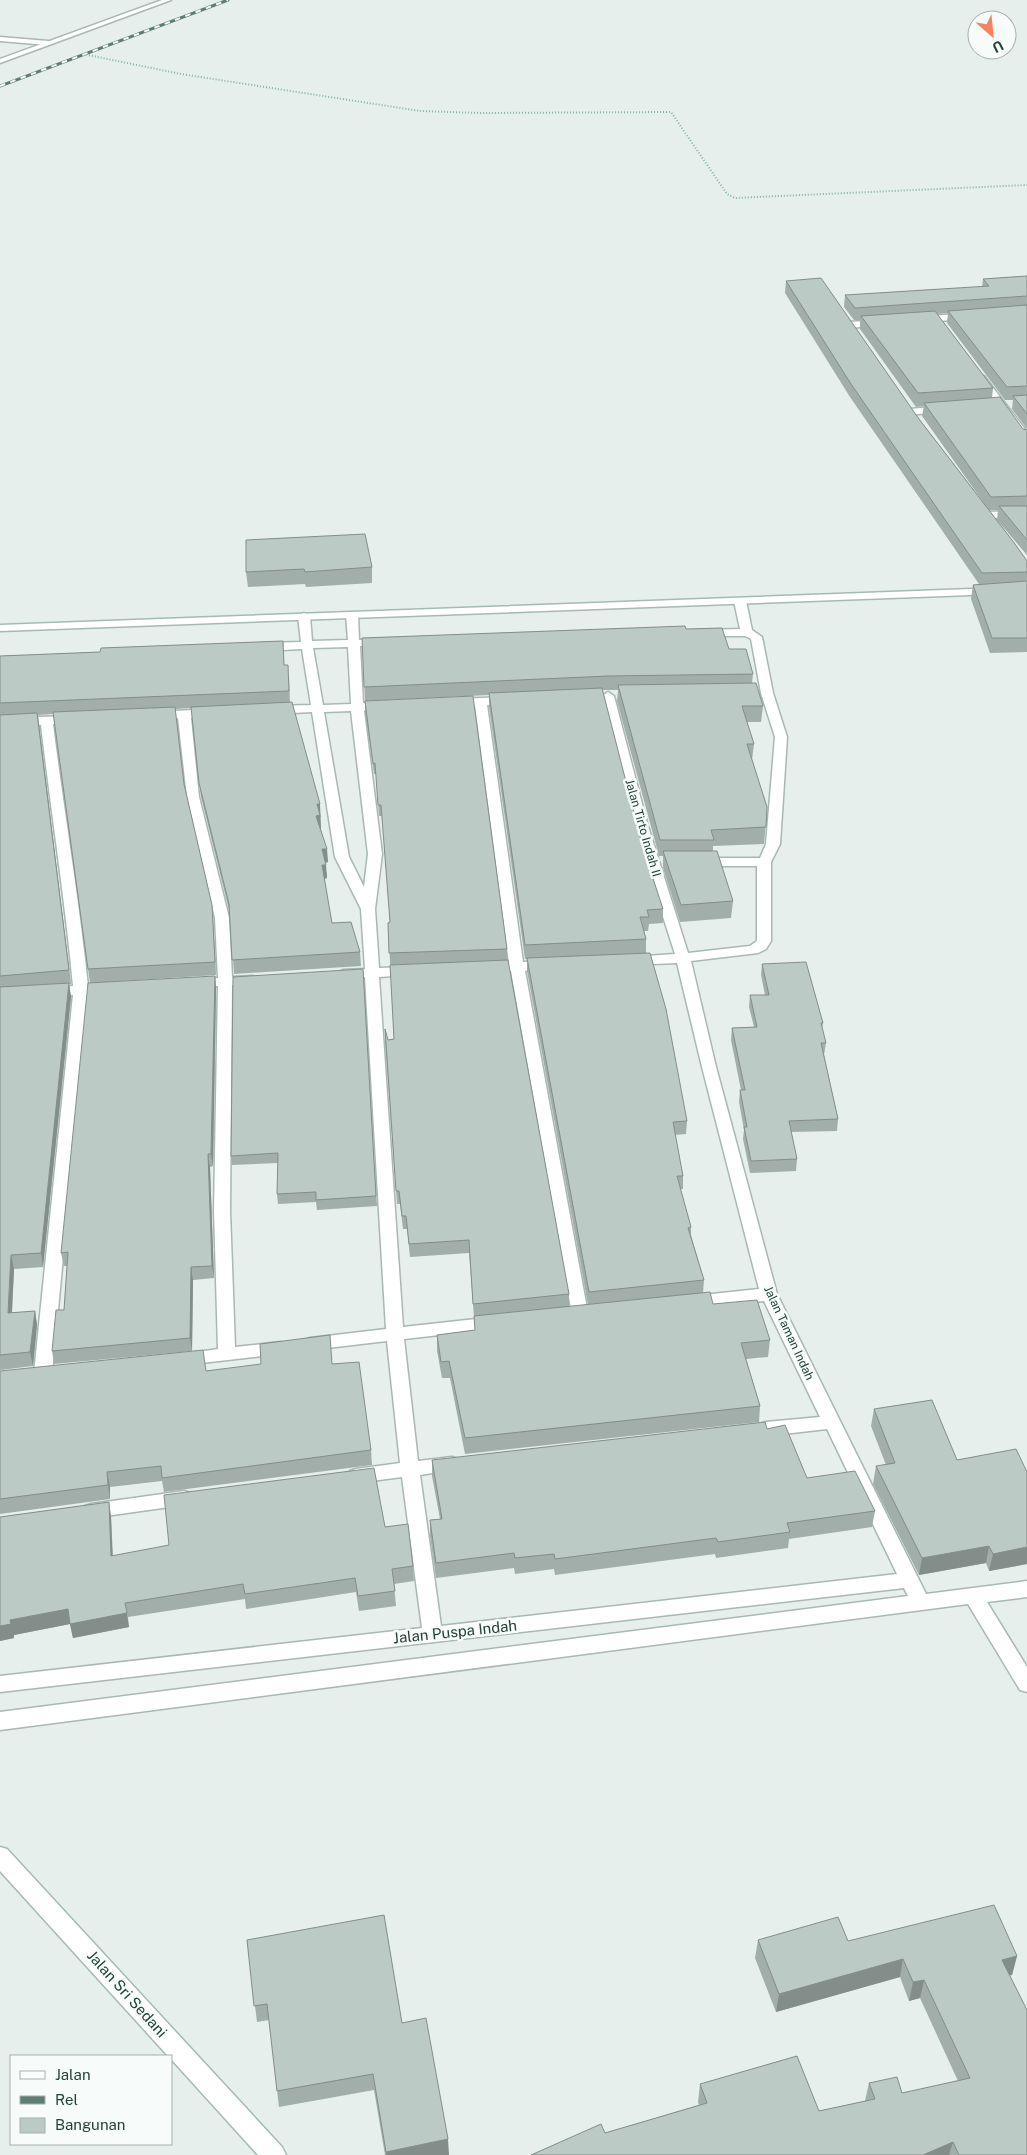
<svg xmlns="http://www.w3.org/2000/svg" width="1027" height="2155" viewBox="0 0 1027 2155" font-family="'Public Sans',sans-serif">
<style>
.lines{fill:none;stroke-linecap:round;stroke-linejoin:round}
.street-casing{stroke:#a8b8b2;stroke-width:3}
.secondary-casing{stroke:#a4bbb3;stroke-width:3}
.path{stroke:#86b3a5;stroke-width:2;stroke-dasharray:1 2;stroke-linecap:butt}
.street{fill:#fff;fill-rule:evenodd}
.secondary{fill:#fff;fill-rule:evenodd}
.rail-casing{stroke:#5f7d75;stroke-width:3}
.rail{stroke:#f7fbf9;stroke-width:2;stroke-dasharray:5.5;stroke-linecap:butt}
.wall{fill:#a1aea9}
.shaded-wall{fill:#838d89}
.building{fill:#bbcac4;stroke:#838d89}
.labels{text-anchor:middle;stroke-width:5;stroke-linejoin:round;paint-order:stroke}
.street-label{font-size:12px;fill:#24423a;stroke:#f7fbf9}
.near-street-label{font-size:15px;fill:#24423a;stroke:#f7fbf9}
</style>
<rect width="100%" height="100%" fill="#e6efeb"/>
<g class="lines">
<defs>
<path id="street" d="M 0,37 L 48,41 L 51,43 L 48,45 L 0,41 Z
M 967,313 L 972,316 L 970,318 L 920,323 L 915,320 L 920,317 Z
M 880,320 L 885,323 L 883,325 L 849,328 L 844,325 L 849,322 Z
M 978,376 L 984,376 L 1027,432 L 1027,442 L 1023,441 L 978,380 Z
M 943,406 L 946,407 L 946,411 L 910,415 L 905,412 L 910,409 Z
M 1027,511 L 1027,517 L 985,518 L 980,515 L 985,512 Z
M 740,598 L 746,601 L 752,630 L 762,637 L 773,693 L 787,737 L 780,844 L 771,862 L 771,941 L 766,949 L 758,953 L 691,961 L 716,1067 L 777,1294 L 926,1594 L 1027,1581 L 1027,1597 L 987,1602 L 1027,1667 L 1027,1692 L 1020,1690 L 968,1604 L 0,1730 L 0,1712 L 908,1596 L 904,1588 L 0,1692 L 0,1676 L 422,1628 L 402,1477 L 356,1483 L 350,1481 L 347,1476 L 350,1471 L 356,1469 L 400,1463 L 387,1341 L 310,1350 L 304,1348 L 301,1344 L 304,1340 L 310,1338 L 386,1329 L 365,977 L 343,978 L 336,974 L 343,970 L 365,969 L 361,909 L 335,857 L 312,712 L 274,714 L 268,710 L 274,706 L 311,705 L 302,649 L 263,651 L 257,647 L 263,643 L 301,642 L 298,616 L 304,613 L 310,616 L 312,641 L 348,640 L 346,615 L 352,612 L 358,615 L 359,640 L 383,639 L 389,642 L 383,645 L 360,646 L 363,703 L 370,704 L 372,707 L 364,711 L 382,854 L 375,909 L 379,968 L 410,967 L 417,971 L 410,975 L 379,977 L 403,1327 L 494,1317 L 500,1319 L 502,1323 L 500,1327 L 494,1329 L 404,1339 L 418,1461 L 452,1457 L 458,1459 L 461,1464 L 458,1469 L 420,1475 L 441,1626 L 897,1574 L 827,1429 L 766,1436 L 760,1434 L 757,1429 L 760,1424 L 766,1422 L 820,1417 L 764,1301 L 693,1308 L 687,1306 L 685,1302 L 687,1298 L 693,1296 L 759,1289 L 702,1067 L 677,963 L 631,965 L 624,961 L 631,957 L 675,954 L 633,823 L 602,696 L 608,692 L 614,696 L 647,823 L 688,953 L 750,946 L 757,941 L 757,866 L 700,866 L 693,862 L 700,858 L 760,858 L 766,844 L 775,737 L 761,693 L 751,639 L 745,636 L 703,636 L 697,633 L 703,630 L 740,629 L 734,601 ZM 348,647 L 351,704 L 323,705 L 313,648 ZM 351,711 L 368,854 L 364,887 L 349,857 L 324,712 Z
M 508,697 L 514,701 L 512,704 L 487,705 L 523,962 L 548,961 L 555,965 L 548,969 L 525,971 L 588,1314 L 586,1318 L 580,1320 L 574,1318 L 572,1314 L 511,971 L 491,972 L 484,968 L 491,964 L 509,963 L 475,706 L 454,707 L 448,703 L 454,699 Z
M 211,709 L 215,710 L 217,713 L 215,716 L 191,718 L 199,797 L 229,918 L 232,977 L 253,976 L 260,980 L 253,984 L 232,985 L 230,1211 L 235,1347 L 280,1342 L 286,1344 L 289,1348 L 286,1352 L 280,1354 L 184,1365 L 178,1363 L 175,1359 L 178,1355 L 218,1349 L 214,1211 L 218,986 L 196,987 L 189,983 L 196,979 L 218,978 L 215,918 L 187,797 L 178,718 L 156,720 L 150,716 L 156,712 Z
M 73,716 L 79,720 L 77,723 L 53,724 C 64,812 79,898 88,986 L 106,985 L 113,989 L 106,993 L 88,994 L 52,1373 L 49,1378 L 43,1379 L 37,1378 L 34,1373 L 73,995 L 51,996 L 44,992 L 51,988 L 73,986 C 65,899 51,812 41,725 L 0,726 L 0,718 Z
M 184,1491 L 190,1493 L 193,1498 L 190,1503 L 184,1505 L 91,1518 L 85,1516 L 82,1511 L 85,1506 L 91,1504 Z"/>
<path id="secondary" d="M 162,0 L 171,0 L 0,63 L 0,59 Z
M 1027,587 L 1027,593 L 0,631 L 0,625 Z
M 0,1847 L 7,1849 L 282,2147 L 286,2155 L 258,2155 L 171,2059 L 171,2056 L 168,2056 L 0,1871 Z"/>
</defs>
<use href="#street" class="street-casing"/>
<use href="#secondary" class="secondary-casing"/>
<path class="path" d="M 83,54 L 181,74 L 420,111 L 481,113 L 671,112 L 727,194 L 735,198 L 1027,185"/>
<use href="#street" class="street"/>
<use href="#secondary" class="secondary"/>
<defs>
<path id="rail" d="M 0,86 L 228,0"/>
</defs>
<use href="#rail" class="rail-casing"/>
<use href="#rail" class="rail"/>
</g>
<path class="wall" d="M 1027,276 L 1027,429 L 1012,409 L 1013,400 L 1005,400 L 947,323 L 948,313 L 937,314 L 993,388 L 992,398 L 1023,429 L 1027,430 L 1027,555 L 997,520 L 998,510 L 989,510 L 1027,561 L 1027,652 L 990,653 L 971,599 L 973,585 L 979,584 L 850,397 L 785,293 L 786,281 L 919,419 L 986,506 L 922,416 L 924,406 L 916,407 L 860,329 L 860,320 L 854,320 L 844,307 L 845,295 L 982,287 L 983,279 Z
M 246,540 L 372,567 L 372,583 L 306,587 L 305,584 L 248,587 L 246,572 Z
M 686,629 L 729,649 L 753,674 L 752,683 L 763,706 L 761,722 L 747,722 L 754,744 L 752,760 L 767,807 L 764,844 L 713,846 L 713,851 L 733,901 L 731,918 L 680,922 L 663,868 L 663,856 L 659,856 L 617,701 L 618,690 L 602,690 L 643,848 L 663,909 L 663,923 L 649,924 L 648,931 L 644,931 L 646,939 L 646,953 L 687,1121 L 686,1134 L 675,1135 L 683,1176 L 683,1189 L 680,1189 L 691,1227 L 691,1235 L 704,1280 L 703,1293 L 713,1304 L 770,1340 L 768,1357 L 746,1359 L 760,1406 L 759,1422 L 465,1454 L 450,1378 L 442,1378 L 437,1351 L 437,1335 L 475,1330 L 474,1317 L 469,1253 L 410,1257 L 407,1229 L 403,1229 L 400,1204 L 397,1204 L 385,1041 L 388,1040 L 394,1039 L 388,923 L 390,922 L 382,816 L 379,816 L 376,774 L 374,774 L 365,712 L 365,701 L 507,949 L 507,960 L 569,1294 L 569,1307 L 588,1305 L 527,971 L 527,959 L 525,959 L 489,707 L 489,695 L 365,701 L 362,638 Z
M 283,641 L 284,665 L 289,678 L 290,702 L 321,817 L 320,817 L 321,829 L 328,862 L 325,863 L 327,878 L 324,879 L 332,923 L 360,952 L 361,966 L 234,974 L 230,914 L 201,797 L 191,708 L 175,709 L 184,784 L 212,905 L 216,975 L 90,983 L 53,714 L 38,715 L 71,984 L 69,984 L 71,997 L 43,1267 L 14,1269 L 12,1313 L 35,1311 L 37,1325 L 33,1366 L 0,1370 L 0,656 L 100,652 Z
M 762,964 L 823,1023 L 822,1029 L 826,1043 L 824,1055 L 838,1119 L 837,1131 L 791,1132 L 797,1159 L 796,1171 L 750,1173 L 743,1139 L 744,1130 L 739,1102 L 740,1090 L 741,1090 L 731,1040 L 732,1028 L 754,1027 L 749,1007 L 750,995 L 765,995 L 761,975 Z
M 363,969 L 377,1206 L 317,1210 L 316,1202 L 278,1204 L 277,1194 L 278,1163 L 232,1165 L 231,1156 Z
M 215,976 L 216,988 L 213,1166 L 210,1167 L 214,1278 L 193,1280 L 192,1351 L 54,1364 L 52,1351 L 64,1310 L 67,1266 L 64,1266 L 61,1253 Z
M 332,1364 L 371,1450 L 372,1465 L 164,1492 L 162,1481 L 110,1487 L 110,1499 L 0,1514 L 0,1371 L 206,1371 Z
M 874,1409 L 957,1460 L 1027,1472 L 1027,1564 L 989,1571 L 986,1563 L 919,1575 L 873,1484 L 876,1466 L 886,1465 L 871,1426 Z
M 767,1429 L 807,1478 L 875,1511 L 872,1527 L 789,1539 L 788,1548 L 716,1558 L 715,1554 L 555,1575 L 554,1569 L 515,1574 L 514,1568 L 436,1578 L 430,1536 L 430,1520 L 440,1519 L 432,1476 L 432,1460 Z
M 109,1502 L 111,1517 L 113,1556 L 385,1527 L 413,1566 L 414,1581 L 394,1584 L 396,1606 L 359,1611 L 356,1592 L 246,1609 L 245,1599 L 128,1617 L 129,1627 L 73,1638 L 70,1624 L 14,1635 L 14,1638 L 0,1641 L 0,1517 Z
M 247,1940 L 402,2023 L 449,2155 L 385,2155 L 374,2090 L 279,2107 L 269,2020 L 257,2022 Z
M 758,1940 L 848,1941 L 1017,1956 L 1012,1975 L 1009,1975 L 1027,2155 L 531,2155 L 699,2105 L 698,2102 L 700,2084 L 819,2111 L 865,2101 L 869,2083 L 902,2093 L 958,2081 L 920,1998 L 909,2001 L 900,1977 L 776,2012 L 755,1958 Z"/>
<path class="shaded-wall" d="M 37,713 L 39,726 L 71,984 L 69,970 Z
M 317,804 L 320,804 L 321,829 L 317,829 L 316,816 Z
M 322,849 L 327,849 L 328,862 L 323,863 Z
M 322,865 L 326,865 L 327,878 L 323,879 Z
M 212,905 L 213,918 L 216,975 L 215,962 Z
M 215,976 L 216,988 L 213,1166 L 211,1154 Z
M 69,983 L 71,997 L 43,1267 L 41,1253 Z
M 208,1154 L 210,1167 L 214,1278 L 212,1266 Z
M 11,1255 L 14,1269 L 11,1328 L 8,1313 Z
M 191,1267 L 193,1280 L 192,1351 L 190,1338 Z
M 35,1311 L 37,1325 L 33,1366 L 30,1352 Z
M 107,1472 L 110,1487 L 110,1499 L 108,1485 Z
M 109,1502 L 111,1517 L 113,1571 L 111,1556 Z
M 989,1546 L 986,1563 L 919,1575 L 922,1558 Z
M 1027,1547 L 1027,1564 L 989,1571 L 993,1554 Z
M 125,1603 L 129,1627 L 73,1638 L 70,1624 L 14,1635 L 14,1638 L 0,1641 L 0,1626 L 10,1620 L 68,1609 Z
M 1017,1956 L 1012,1975 L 997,1979 L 1002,1960 Z
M 903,1959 L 900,1977 L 776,2012 L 779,1994 Z
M 924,1980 L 920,1998 L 909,2001 L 913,1982 Z
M 448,2139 L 449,2155 L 386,2155 L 386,2152 Z
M 953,2142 L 949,2155 L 923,2155 Z"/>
<path class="building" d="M 1027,276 L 1027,296 L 855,308 L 845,295 L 989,286 L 983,279 Z
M 821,278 L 919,419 L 1015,544 L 1027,561 L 1027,572 L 982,573 L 851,384 L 786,281 Z
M 1027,305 L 1027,386 L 1007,387 L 948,311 Z
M 935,311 L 993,388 L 918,393 L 861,316 Z
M 1027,395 L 1027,414 L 1013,396 Z
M 1000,397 L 1023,429 L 1027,430 L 1027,496 L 991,497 L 924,403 Z
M 999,506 L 1027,506 L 1027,540 Z
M 365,534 L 372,567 L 305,572 L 304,569 L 246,572 L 246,540 Z
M 1027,581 L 1027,638 L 992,638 L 973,585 Z
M 685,626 L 686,629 L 722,628 L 729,649 L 746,649 L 753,674 L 608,676 L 364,687 L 362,638 Z
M 283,641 L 284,665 L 288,665 L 289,691 L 0,703 L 0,656 L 100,652 L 101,648 Z
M 756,683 L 763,706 L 742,706 L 754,744 L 747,744 L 767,807 L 766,827 L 711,830 L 714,840 L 660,840 L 618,685 Z
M 602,688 L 643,848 L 663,909 L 647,910 L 649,917 L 640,917 L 646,939 L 525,945 L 489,693 Z
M 473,696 L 507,949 L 389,953 L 388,923 L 390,922 L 381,805 L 378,805 L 375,763 L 373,764 L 365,701 Z
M 292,702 L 320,804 L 317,804 L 320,815 L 316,816 L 327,849 L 322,849 L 326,865 L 322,865 L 332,923 L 351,922 L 360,952 L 232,960 L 229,904 L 199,783 L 191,707 Z
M 175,707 L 184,784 L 212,905 L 215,962 L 88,969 L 53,712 Z
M 37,713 L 69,970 L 0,976 L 0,715 Z
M 663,851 L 717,851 L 733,901 L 681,905 Z
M 650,953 L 666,1009 L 687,1121 L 673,1122 L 683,1176 L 677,1176 L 691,1227 L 688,1228 L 704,1280 L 589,1292 L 527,958 Z
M 508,960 L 569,1294 L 473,1304 L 469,1240 L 409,1244 L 406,1216 L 402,1216 L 399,1191 L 396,1191 L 385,1029 L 388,1040 L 394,1039 L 390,965 Z
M 806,962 L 823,1023 L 821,1023 L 826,1043 L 821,1043 L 838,1119 L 789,1121 L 797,1159 L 751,1161 L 744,1127 L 747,1127 L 740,1090 L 745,1090 L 732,1028 L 757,1027 L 750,995 L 769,995 L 762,964 Z
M 363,969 L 376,1196 L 316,1200 L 316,1192 L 277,1194 L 278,1153 L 231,1156 L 233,977 Z
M 215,976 L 211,1154 L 208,1154 L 212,1266 L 191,1267 L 190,1338 L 52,1351 L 56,1310 L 64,1310 L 68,1252 L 61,1253 L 88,983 Z
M 69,983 L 41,1253 L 11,1255 L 8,1313 L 35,1311 L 30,1352 L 0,1355 L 0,987 Z
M 710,1292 L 713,1304 L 757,1300 L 770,1340 L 741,1343 L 760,1406 L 465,1438 L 449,1361 L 441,1362 L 437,1335 L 475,1330 L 474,1316 Z
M 330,1335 L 332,1364 L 359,1362 L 371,1450 L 162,1478 L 161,1466 L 107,1472 L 108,1485 L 0,1499 L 0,1371 L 203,1350 L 206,1371 L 261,1364 L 260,1344 Z
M 932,1400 L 957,1460 L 1016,1449 L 1027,1472 L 1027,1547 L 993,1554 L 989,1546 L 922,1558 L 876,1466 L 895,1463 L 874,1409 Z
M 765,1422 L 767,1429 L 785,1425 L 807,1478 L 855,1471 L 875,1511 L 787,1523 L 790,1532 L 718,1542 L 716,1538 L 555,1559 L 554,1554 L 515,1558 L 514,1553 L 436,1563 L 430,1520 L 442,1519 L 432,1460 Z
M 374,1468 L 385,1527 L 408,1524 L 413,1566 L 392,1569 L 395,1591 L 358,1596 L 355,1578 L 245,1594 L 243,1584 L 125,1603 L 127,1613 L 70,1624 L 68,1609 L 10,1620 L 11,1624 L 0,1626 L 0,1517 L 109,1502 L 111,1556 L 169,1545 L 164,1495 Z
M 994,1905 L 1017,1956 L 1002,1960 L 1027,2010 L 1027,2155 L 959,2155 L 953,2142 L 923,2155 L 531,2155 L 601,2124 L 605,2133 L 707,2103 L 700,2084 L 797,2056 L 819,2111 L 875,2099 L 869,2083 L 897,2077 L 902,2093 L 970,2078 L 924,1980 L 913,1982 L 903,1959 L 779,1994 L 758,1940 L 838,1917 L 848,1941 Z
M 384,1915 L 402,2023 L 426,2018 L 448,2139 L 386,2152 L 373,2074 L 277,2091 L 267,2004 L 254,2006 L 247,1940 Z"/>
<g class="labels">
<g class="street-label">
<text transform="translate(643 828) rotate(74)" y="4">Jalan Tirto Indah II</text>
<text transform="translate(789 1333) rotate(65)" y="4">Jalan Taman Indah</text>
</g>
<g class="near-street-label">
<text transform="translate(455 1632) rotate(-6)" y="5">Jalan Puspa Indah</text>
<text transform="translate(127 1994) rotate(48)" y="5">Jalan Sri Sedani</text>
</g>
</g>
<rect x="10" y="2055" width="162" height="90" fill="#f7fbf9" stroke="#a3b1ad"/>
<rect x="20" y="2071" width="25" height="8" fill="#ffffff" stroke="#a3b1ad"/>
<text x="55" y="2080" font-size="15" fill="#24423a">Jalan</text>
<rect x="20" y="2096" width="25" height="8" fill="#5f7d75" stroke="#a3b1ad"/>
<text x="55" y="2105" font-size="15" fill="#24423a">Rel</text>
<rect x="20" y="2118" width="25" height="15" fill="#bbcac4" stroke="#a3b1ad"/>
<text x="55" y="2130" font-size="15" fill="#24423a">Bangunan</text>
<g transform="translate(992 35) rotate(153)"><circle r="24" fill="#f7fbf9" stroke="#a3b1ad"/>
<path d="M0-4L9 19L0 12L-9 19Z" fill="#f4845f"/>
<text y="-8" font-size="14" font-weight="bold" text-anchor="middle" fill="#24423a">U</text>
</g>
</svg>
